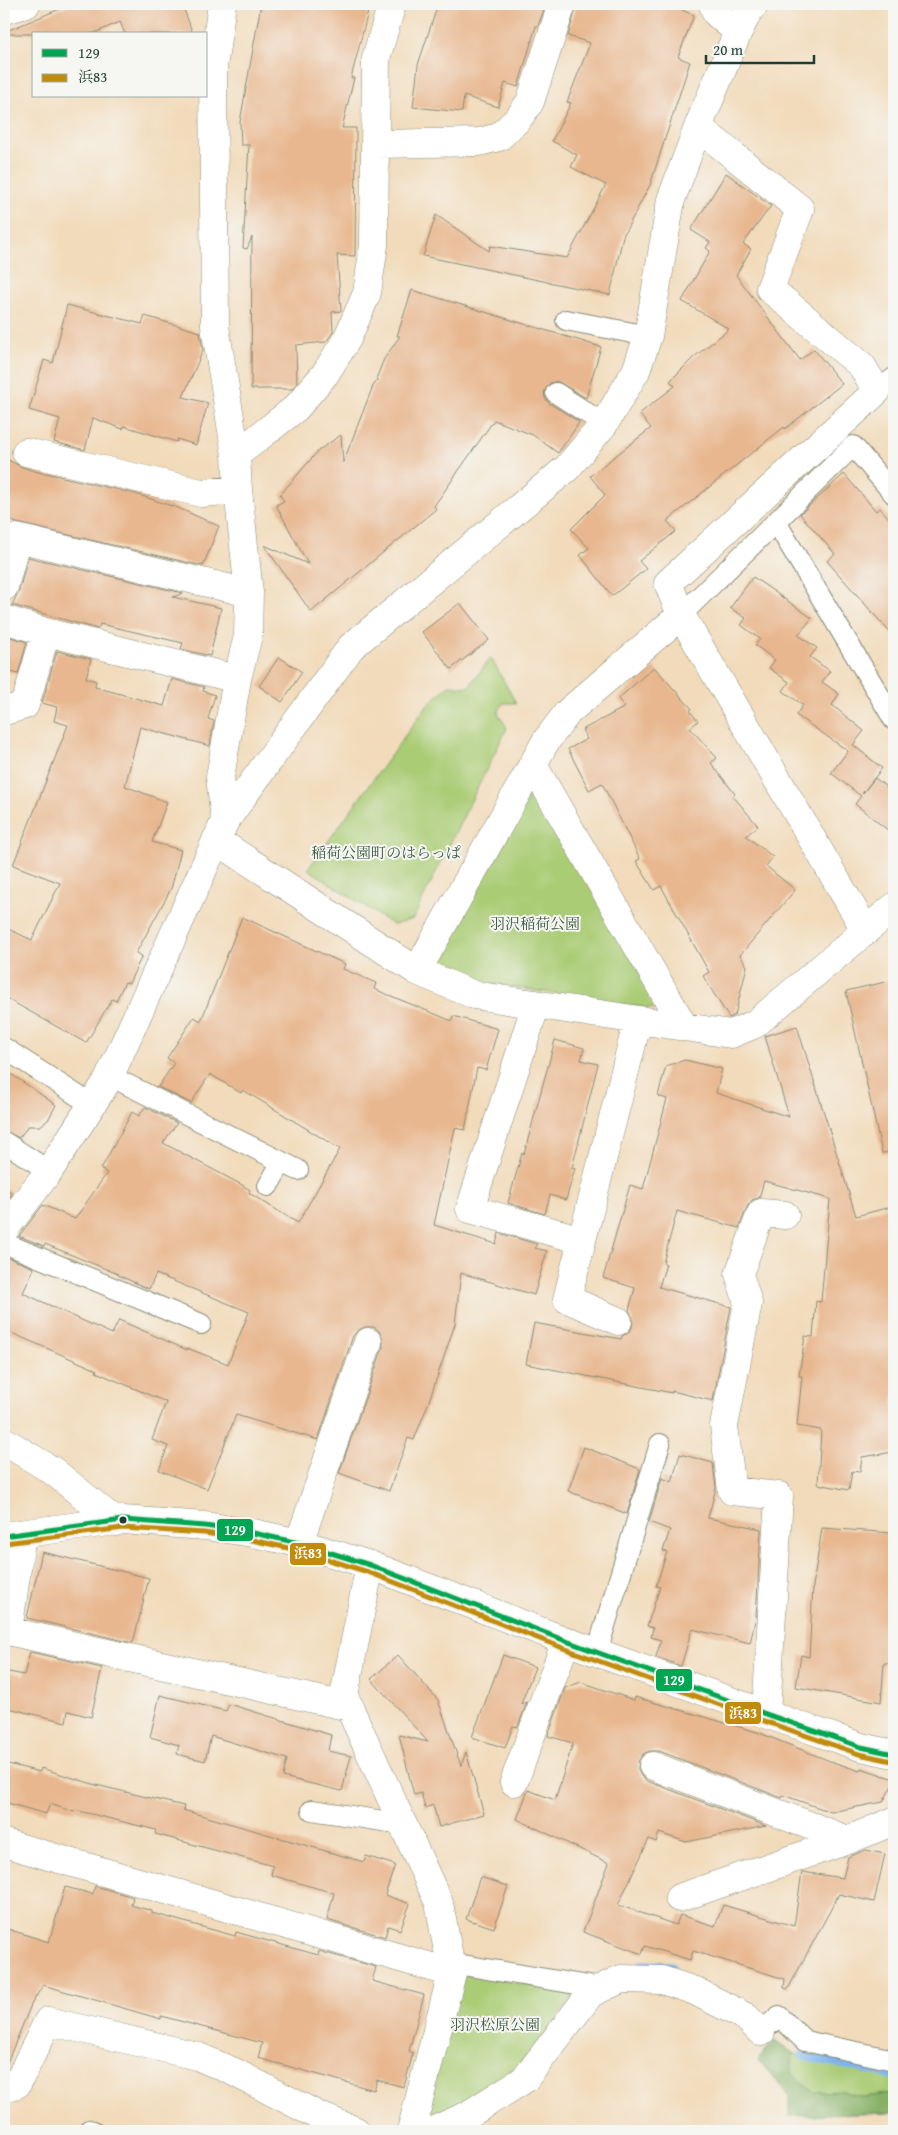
<svg xmlns="http://www.w3.org/2000/svg" width="898" height="2135" viewBox="0 0 898 2135" font-family="'Gentium Book Plus','Noto Serif JP',serif">
<style>
.green{fill:#aacc75;stroke:#648454}
.forest{fill:#87b066;stroke:#53764d}
.lines{fill:none;stroke-linecap:round;stroke-linejoin:round}
.stream{stroke:#7eb4ed;stroke-width:11}
.building{fill:#e8b78f}
.service-casing{stroke:#888c78;stroke-width:22}
.minor-casing{stroke:#888c78;stroke-width:29}
.tertiary-casing{stroke:#888c78;stroke-width:29}
.service{stroke:#fff;stroke-width:20}
.minor{stroke:#fff;stroke-width:28}
.tertiary{stroke:#fff;stroke-width:28}
.bus-1-casing{stroke:#f6f6f2;stroke-width:9}
.bus-2-casing{stroke:#f6f6f2;stroke-width:9}
.bus-1{stroke:#00a651;stroke-width:5}
.bus-2{stroke:#c18c0d;stroke-width:5}
.bus-dot{fill:#1f3d34;stroke:#f6f6f2;stroke-width:2}
.labels{text-anchor:middle;stroke-width:4;stroke-linejoin:round;paint-order:stroke}
.park-label{font-size:15px;fill:#3b5a41;stroke:#f6f6f2}
.line-badge{stroke:#f6f6f2;stroke-width:2}
.badge-label{font-size:14px;text-anchor:middle;font-weight:bold;fill:#fff}
</style>
<rect width="100%" height="100%" fill="#f6f6f2"/>
<filter id="ink" filterUnits="userSpaceOnUse"><feTurbulence type="fractalNoise" baseFrequency=".02" numOctaves="2"/><feDisplacementMap in="SourceGraphic" scale="10" xChannelSelector="R" yChannelSelector="G"/><feConvolveMatrix kernelMatrix="1 2 1 2 8 2 1 2 1" color-interpolation-filters="sRGB"/></filter>
<filter id="wash" filterUnits="userSpaceOnUse"><feTurbulence type="fractalNoise" baseFrequency=".0096" numOctaves="4" result="noise"/><feDisplacementMap in="SourceGraphic" scale="20" xChannelSelector="R" yChannelSelector="G"/><feGaussianBlur stdDeviation="1.12" result="paint"/><feColorMatrix in="noise" values="0 0 0 0 0 0 0 0 0 0 0 0 0 0 0 0 0 1.4 0 .05"/><feComposite in="paint" operator="in"/></filter>
<g filter="url(#wash)">
<rect width="100%" height="100%" fill="#f2dbbb"/>
<path class="green" d="M 491,658 L 516,703 L 503,703 L 498,713 L 507,728 L 413,919 L 393,925 L 308,869 L 426,707 L 449,685 L 468,687 Z
M 536,785 L 661,1010 L 479,982 L 432,968 Z
M 462,1973 L 575,1994 L 521,2066 L 422,2127 Z
M 793,2053 L 808,2059 L 894,2077 L 894,2093 L 864,2097 L 842,2091 L 813,2093 L 791,2073 Z"/>
<path class="forest" d="M 775,2040 L 793,2053 L 791,2073 L 813,2092 L 842,2091 L 864,2097 L 894,2093 L 894,2113 L 789,2116 L 789,2095 L 758,2060 Z"/>
<g class="lines">
<path class="stream" d="M 641,1966 L 671,1967
M 804,2055 L 894,2074"/>
</g>
<g id="blocks">
<path class="building" d="M 72,4 L 182,4 L 193,34 L 125,34 L 120,22 L 92,34 L 4,34 L 4,32 Z
M 261,4 L 370,4 L 351,78 L 354,78 L 342,128 L 356,128 L 355,256 L 337,255 L 341,311 L 332,312 L 333,332 L 326,342 L 296,345 L 297,383 L 292,389 L 251,389 L 252,237 L 247,249 L 243,248 L 249,145 L 241,145 L 240,122 Z
M 438,4 L 546,4 L 538,26 L 536,26 L 518,87 L 505,83 L 498,107 L 464,96 L 462,112 L 413,107 L 418,65 Z
M 577,4 L 685,4 L 682,10 L 694,15 L 678,57 L 690,62 L 650,185 L 623,236 L 610,295 L 423,256 L 436,215 L 489,251 L 490,246 L 567,258 L 606,185 L 571,167 L 577,155 L 552,141 L 571,103 L 567,102 L 590,43 L 568,36 Z
M 726,173 L 771,206 L 743,244 L 751,249 L 736,275 L 800,360 L 814,349 L 842,384 L 785,429 L 784,427 L 667,521 L 676,531 L 639,561 L 646,569 L 612,596 L 580,555 L 589,548 L 571,529 L 605,495 L 590,476 L 651,428 L 639,414 L 675,386 L 670,381 L 693,358 L 729,329 L 682,301 L 710,251 L 706,248 L 710,242 L 691,230 Z
M 412,290 L 601,347 L 586,398 L 557,381 L 550,383 L 544,392 L 545,398 L 549,403 L 579,422 L 577,426 L 558,453 L 533,435 L 494,420 L 434,506 L 436,509 L 311,612 L 264,545 L 308,564 L 276,505 L 284,501 L 280,495 L 319,450 L 341,435 L 343,463 L 373,386 L 378,380 L 376,379 L 384,359 L 400,336 L 397,336 Z
M 67,305 L 142,324 L 145,316 L 200,332 L 203,350 L 183,397 L 208,403 L 196,445 L 177,439 L 177,442 L 124,426 L 123,429 L 93,418 L 85,450 L 54,442 L 60,419 L 29,410 L 44,360 L 53,363 Z
M 4,458 L 22,467 L 45,474 L 46,473 L 136,494 L 178,508 L 219,526 L 203,566 L 17,523 L 4,518 Z
M 844,474 L 876,511 L 880,508 L 894,524 L 894,637 L 827,561 L 835,554 L 800,514 Z
M 28,557 L 183,593 L 173,597 L 221,608 L 210,656 L 181,649 L 183,643 L 100,624 L 98,629 L 12,605 L 19,591 Z
M 753,577 L 812,618 L 798,635 L 817,648 L 810,657 L 830,671 L 822,682 L 839,694 L 832,705 L 864,731 L 853,745 L 882,768 L 862,794 L 875,778 L 894,793 L 894,835 L 855,804 L 861,796 L 831,773 L 848,751 L 796,715 L 803,705 L 783,691 L 789,682 L 769,668 L 775,660 L 755,645 L 760,639 L 741,625 L 746,618 L 730,608 Z
M 460,603 L 489,640 L 451,669 L 422,632 Z
M 4,635 L 27,642 L 18,674 L 4,670 Z
M 57,651 L 91,659 L 86,678 L 96,681 L 95,687 L 164,706 L 172,679 L 204,687 L 203,691 L 215,695 L 208,719 L 214,721 L 210,746 L 140,727 L 125,786 L 167,802 L 152,842 L 181,850 L 171,889 L 136,953 L 142,956 L 129,983 L 125,982 L 116,1001 L 112,999 L 86,1043 L 4,997 L 4,927 L 32,940 L 60,883 L 13,865 L 68,725 L 54,721 L 57,707 L 42,703 Z
M 279,657 L 302,672 L 282,702 L 259,686 Z
M 654,667 L 692,709 L 690,711 L 698,721 L 690,728 L 717,758 L 711,763 L 735,794 L 733,796 L 758,826 L 746,836 L 773,857 L 766,866 L 795,890 L 740,955 L 747,966 L 735,1015 L 729,1018 L 703,976 L 709,972 L 661,886 L 654,890 L 636,861 L 640,859 L 602,783 L 589,790 L 568,749 L 587,739 L 582,730 L 625,707 L 618,699 Z
M 242,917 L 345,964 L 343,969 L 376,983 L 374,989 L 452,1021 L 453,1016 L 498,1029 L 486,1070 L 477,1068 L 465,1130 L 455,1128 L 434,1225 L 496,1244 L 499,1233 L 537,1244 L 535,1248 L 547,1251 L 534,1295 L 461,1273 L 455,1324 L 428,1404 L 414,1440 L 408,1438 L 389,1491 L 339,1473 L 383,1347 L 383,1339 L 379,1331 L 374,1327 L 365,1327 L 357,1331 L 353,1336 L 318,1440 L 236,1415 L 207,1489 L 159,1470 L 168,1446 L 152,1440 L 166,1402 L 96,1372 L 97,1370 L 7,1331 L 4,1338 L 4,1256 L 34,1268 L 23,1293 L 112,1334 L 119,1320 L 187,1350 L 187,1348 L 228,1364 L 249,1312 L 156,1274 L 149,1289 L 118,1275 L 118,1274 L 45,1244 L 44,1246 L 19,1236 L 43,1205 L 75,1219 L 107,1173 L 101,1169 L 132,1112 L 139,1116 L 145,1107 L 177,1123 L 163,1143 L 244,1186 L 250,1190 L 249,1193 L 298,1223 L 340,1149 L 243,1090 L 241,1093 L 210,1074 L 191,1103 L 158,1087 L 174,1063 L 167,1058 L 194,1017 L 201,1021 Z
M 894,980 L 894,1152 L 882,1153 L 846,991 Z
M 797,1026 L 856,1216 L 894,1206 L 894,1452 L 862,1457 L 860,1472 L 852,1471 L 849,1490 L 818,1484 L 821,1430 L 797,1426 L 802,1376 L 799,1376 L 805,1336 L 813,1337 L 816,1301 L 821,1302 L 830,1199 L 764,1181 L 759,1198 L 752,1200 L 747,1207 L 739,1228 L 677,1211 L 663,1263 L 666,1264 L 659,1287 L 731,1307 L 713,1401 L 672,1391 L 672,1393 L 526,1364 L 534,1323 L 621,1339 L 622,1336 L 628,1333 L 632,1328 L 633,1319 L 629,1310 L 635,1288 L 603,1278 L 630,1185 L 643,1189 L 667,1099 L 658,1096 L 666,1066 L 685,1060 L 722,1069 L 716,1093 L 789,1117 L 765,1036 Z
M 555,1040 L 584,1048 L 581,1060 L 598,1064 L 572,1168 L 575,1168 L 566,1200 L 550,1195 L 545,1214 L 508,1203 L 522,1153 L 524,1154 Z
M 4,1069 L 56,1105 L 48,1120 L 40,1126 L 28,1126 L 19,1138 L 4,1130 Z
M 4,1189 L 13,1193 L 4,1205 Z
M 584,1447 L 640,1469 L 627,1514 L 568,1491 Z
M 680,1454 L 713,1463 L 716,1488 L 708,1518 L 761,1529 L 756,1617 L 750,1643 L 692,1629 L 681,1666 L 656,1657 L 661,1640 L 651,1637 L 653,1628 L 647,1626 L 660,1587 L 656,1586 L 667,1552 L 663,1551 L 670,1530 L 649,1522 L 662,1478 L 672,1482 Z
M 822,1528 L 894,1533 L 894,1628 L 892,1663 L 884,1663 L 881,1702 L 796,1687 L 801,1655 L 809,1657 L 813,1586 Z
M 42,1552 L 149,1578 L 133,1643 L 27,1618 Z
M 30,1652 L 102,1668 L 91,1717 L 68,1711 L 66,1722 L 4,1707 L 4,1671 L 24,1675 Z
M 398,1655 L 438,1700 L 461,1766 L 466,1752 L 484,1814 L 439,1827 L 433,1805 L 425,1808 L 421,1793 L 414,1795 L 399,1735 L 428,1742 L 371,1679 Z
M 503,1655 L 535,1667 L 521,1704 L 527,1702 L 518,1727 L 513,1726 L 505,1748 L 472,1737 Z
M 581,1682 L 634,1700 L 635,1697 L 757,1732 L 830,1761 L 860,1771 L 861,1768 L 894,1779 L 894,1782 L 883,1802 L 831,1812 L 783,1795 L 782,1798 L 659,1751 L 650,1751 L 643,1754 L 639,1760 L 638,1769 L 641,1776 L 647,1781 L 766,1826 L 686,1842 L 659,1833 L 656,1842 L 649,1839 L 618,1905 L 676,1925 L 680,1915 L 715,1926 L 723,1905 L 794,1926 L 802,1872 L 843,1878 L 848,1857 L 866,1850 L 885,1854 L 874,1902 L 839,1894 L 788,1989 L 784,1988 L 785,1979 L 693,1951 L 690,1960 L 645,1946 L 642,1954 L 583,1932 L 609,1863 L 517,1819 L 528,1790 L 555,1800 L 573,1743 L 548,1736 L 565,1688 Z
M 160,1695 L 226,1711 L 229,1704 L 331,1735 L 328,1751 L 351,1756 L 342,1791 L 283,1777 L 287,1759 L 211,1736 L 205,1761 L 177,1754 L 179,1745 L 150,1737 Z
M 4,1763 L 40,1772 L 41,1768 L 96,1785 L 184,1806 L 183,1810 L 364,1862 L 366,1856 L 395,1865 L 385,1895 L 410,1904 L 400,1930 L 388,1926 L 385,1937 L 327,1920 L 334,1893 L 271,1875 L 273,1866 L 155,1834 L 156,1830 L 75,1810 L 74,1812 L 50,1804 L 46,1814 L 4,1802 Z
M 480,1877 L 508,1886 L 494,1928 L 466,1919 Z
M 95,1886 L 133,1897 L 131,1905 L 152,1911 L 152,1913 L 235,1936 L 236,1932 L 318,1955 L 319,1951 L 376,1967 L 372,1981 L 424,1995 L 409,2051 L 413,2053 L 404,2087 L 377,2080 L 374,2090 L 258,2058 L 262,2043 L 161,2016 L 161,2019 L 43,1985 L 31,2005 L 4,2070 L 4,1928 L 49,1942 L 65,1887 L 93,1894 Z"/>
</g>
</g>
<g filter="url(#ink)">
<use href="#blocks" fill-opacity="0" stroke="#888c78" stroke-width="1"/>
<g class="lines">
<defs>
<path id="service" d="M 566,320 L 648,336
M 877,391 L 894,378
M 556,393 L 604,424
M 776,522 L 894,720
M 681,615 L 853,446 L 894,494
M 4,1048 L 92,1105
M 110,1076 L 298,1170
M 4,1142 L 49,1171
M 268,1186 L 282,1162
M 4,1243 L 201,1324
M 597,1652 L 660,1444
M 312,1810 L 402,1824
M 451,1963 L 600,1988
M 761,2032 L 779,2016 L 805,2041 L 894,2060
M 89,2130 L 93,2131"/>
<path id="minor" d="M 222,4 L 213,67 L 215,326 L 236,455 L 238,490 L 249,593 L 248,636 L 237,679 L 220,777 L 225,821
M 713,4 L 716,13 L 738,32
M 4,10 L 26,4
M 377,144 L 479,142 L 499,137 L 518,119 L 530,102 L 562,4
M 26,452 L 201,493 L 238,490
M 236,455 L 296,408 L 325,374 L 347,339 L 367,293 L 374,245 L 376,58 L 392,4
M 4,587 L 17,538 L 249,593
M 681,615 L 668,583 L 877,391 L 862,366 L 770,289 L 800,209 L 698,127
M 4,619 L 46,632 L 237,679
M 4,708 L 9,710 L 25,705 L 46,632
M 533,765 L 684,1027
M 216,840 L 417,971 L 474,995 L 731,1034 L 755,1024 L 894,907
M 417,971 L 546,741 L 568,712 L 681,615 L 866,931
M 536,1004 L 470,1209 L 582,1240
M 4,1230 L 49,1171 L 108,1080 L 225,821 L 351,647 L 567,468 L 604,424 L 636,371 L 648,336 L 671,200 L 698,127 L 738,32 L 749,10 L 755,4
M 618,1321 L 567,1299 L 638,1020
M 4,1441 L 53,1471 L 116,1522
M 22,1534 L 8,1631 L 350,1707
M 299,1543 L 368,1342
M 370,1565 L 344,1696 L 439,1903 L 452,1973 L 411,2131
M 766,1714 L 779,1496 L 732,1491 L 724,1426 L 748,1303 L 739,1274 L 761,1213 L 785,1215
M 653,1766 L 848,1840
M 514,1782 L 566,1641
M 4,1843 L 452,1973
M 679,1898 L 848,1840 L 894,1821
M 4,2088 L 17,2084 L 48,2021 L 197,2056 L 232,2071 L 317,2115 L 356,2131
M 432,2131 L 466,2116 L 525,2079 L 591,1993 L 621,1979 L 662,1980 L 695,1991 L 746,2017 L 761,2032"/>
<path id="tertiary" d="M 4,1536 L 123,1520 L 205,1526 L 253,1533 L 299,1543 L 370,1565 L 566,1641 L 766,1714 L 861,1747 L 894,1754"/>
</defs>
<use href="#service" class="service-casing"/>
<use href="#minor" class="minor-casing"/>
<use href="#tertiary" class="tertiary-casing"/>
<use href="#service" class="service"/>
<use href="#minor" class="minor"/>
<use href="#tertiary" class="tertiary"/>
<defs>
<path id="bus-1" d="M 4,1536 L 123,1520 L 205,1526 L 253,1533 L 299,1543 L 370,1565 L 566,1641 L 766,1714 L 861,1747 L 894,1754"/>
<path id="bus-2" d="M 5,1543 L 123,1528 L 204,1533 L 252,1540 L 297,1550 L 368,1572 L 563,1648 L 764,1721 L 859,1754 L 892,1761"/>
</defs>
<use href="#bus-1" class="bus-1-casing"/>
<use href="#bus-2" class="bus-2-casing"/>
<use href="#bus-1" class="bus-1"/>
<use href="#bus-2" class="bus-2"/>
</g>
</g>
<circle class="bus-dot" cx="123" cy="1520" r="4.5"/>
<g class="labels">
<g class="park-label">
<text x="386" y="858">稲荷公園町のはらっぱ</text>
<text x="535" y="929">羽沢稲荷公園</text>
<text x="495" y="2030">羽沢松原公園</text>
</g>
</g>
<g class="line-badge">
<rect x="216" y="1518" width="38" height="24" rx="5" fill="#00a651"/>
<rect x="289" y="1542" width="38" height="24" rx="5" fill="#c18c0d"/>
<rect x="655" y="1668" width="38" height="24" rx="5" fill="#00a651"/>
<rect x="724" y="1701" width="38" height="24" rx="5" fill="#c18c0d"/>
</g>
<g class="badge-label">
<text x="235" y="1535">129</text>
<text x="308" y="1558">浜83</text>
<text x="674" y="1685">129</text>
<text x="743" y="1718">浜83</text>
</g>
<rect width="898" height="2135" fill="none" stroke="#f6f6f2" stroke-width="20"/>
<rect x="32" y="32" width="175" height="65" fill="#f6f6f2" stroke="#a0aca6"/>
<rect x="42" y="49" width="25" height="8" fill="#00a651" stroke="#a0aca6"/>
<text x="78" y="58" font-size="15" fill="#1f3d34">129</text>
<rect x="42" y="74" width="25" height="8" fill="#c18c0d" stroke="#a0aca6"/>
<text x="78" y="82" font-size="15" fill="#1f3d34">浜83</text>
<path d="M706 55v8h108v-8" fill="none" stroke="#1f3d34" stroke-width="2.5"/>
<text x="713" y="55" font-size="15" fill="#1f3d34" stroke="#f6f6f2" stroke-width="4" paint-order="stroke">20 m</text>
</svg>
